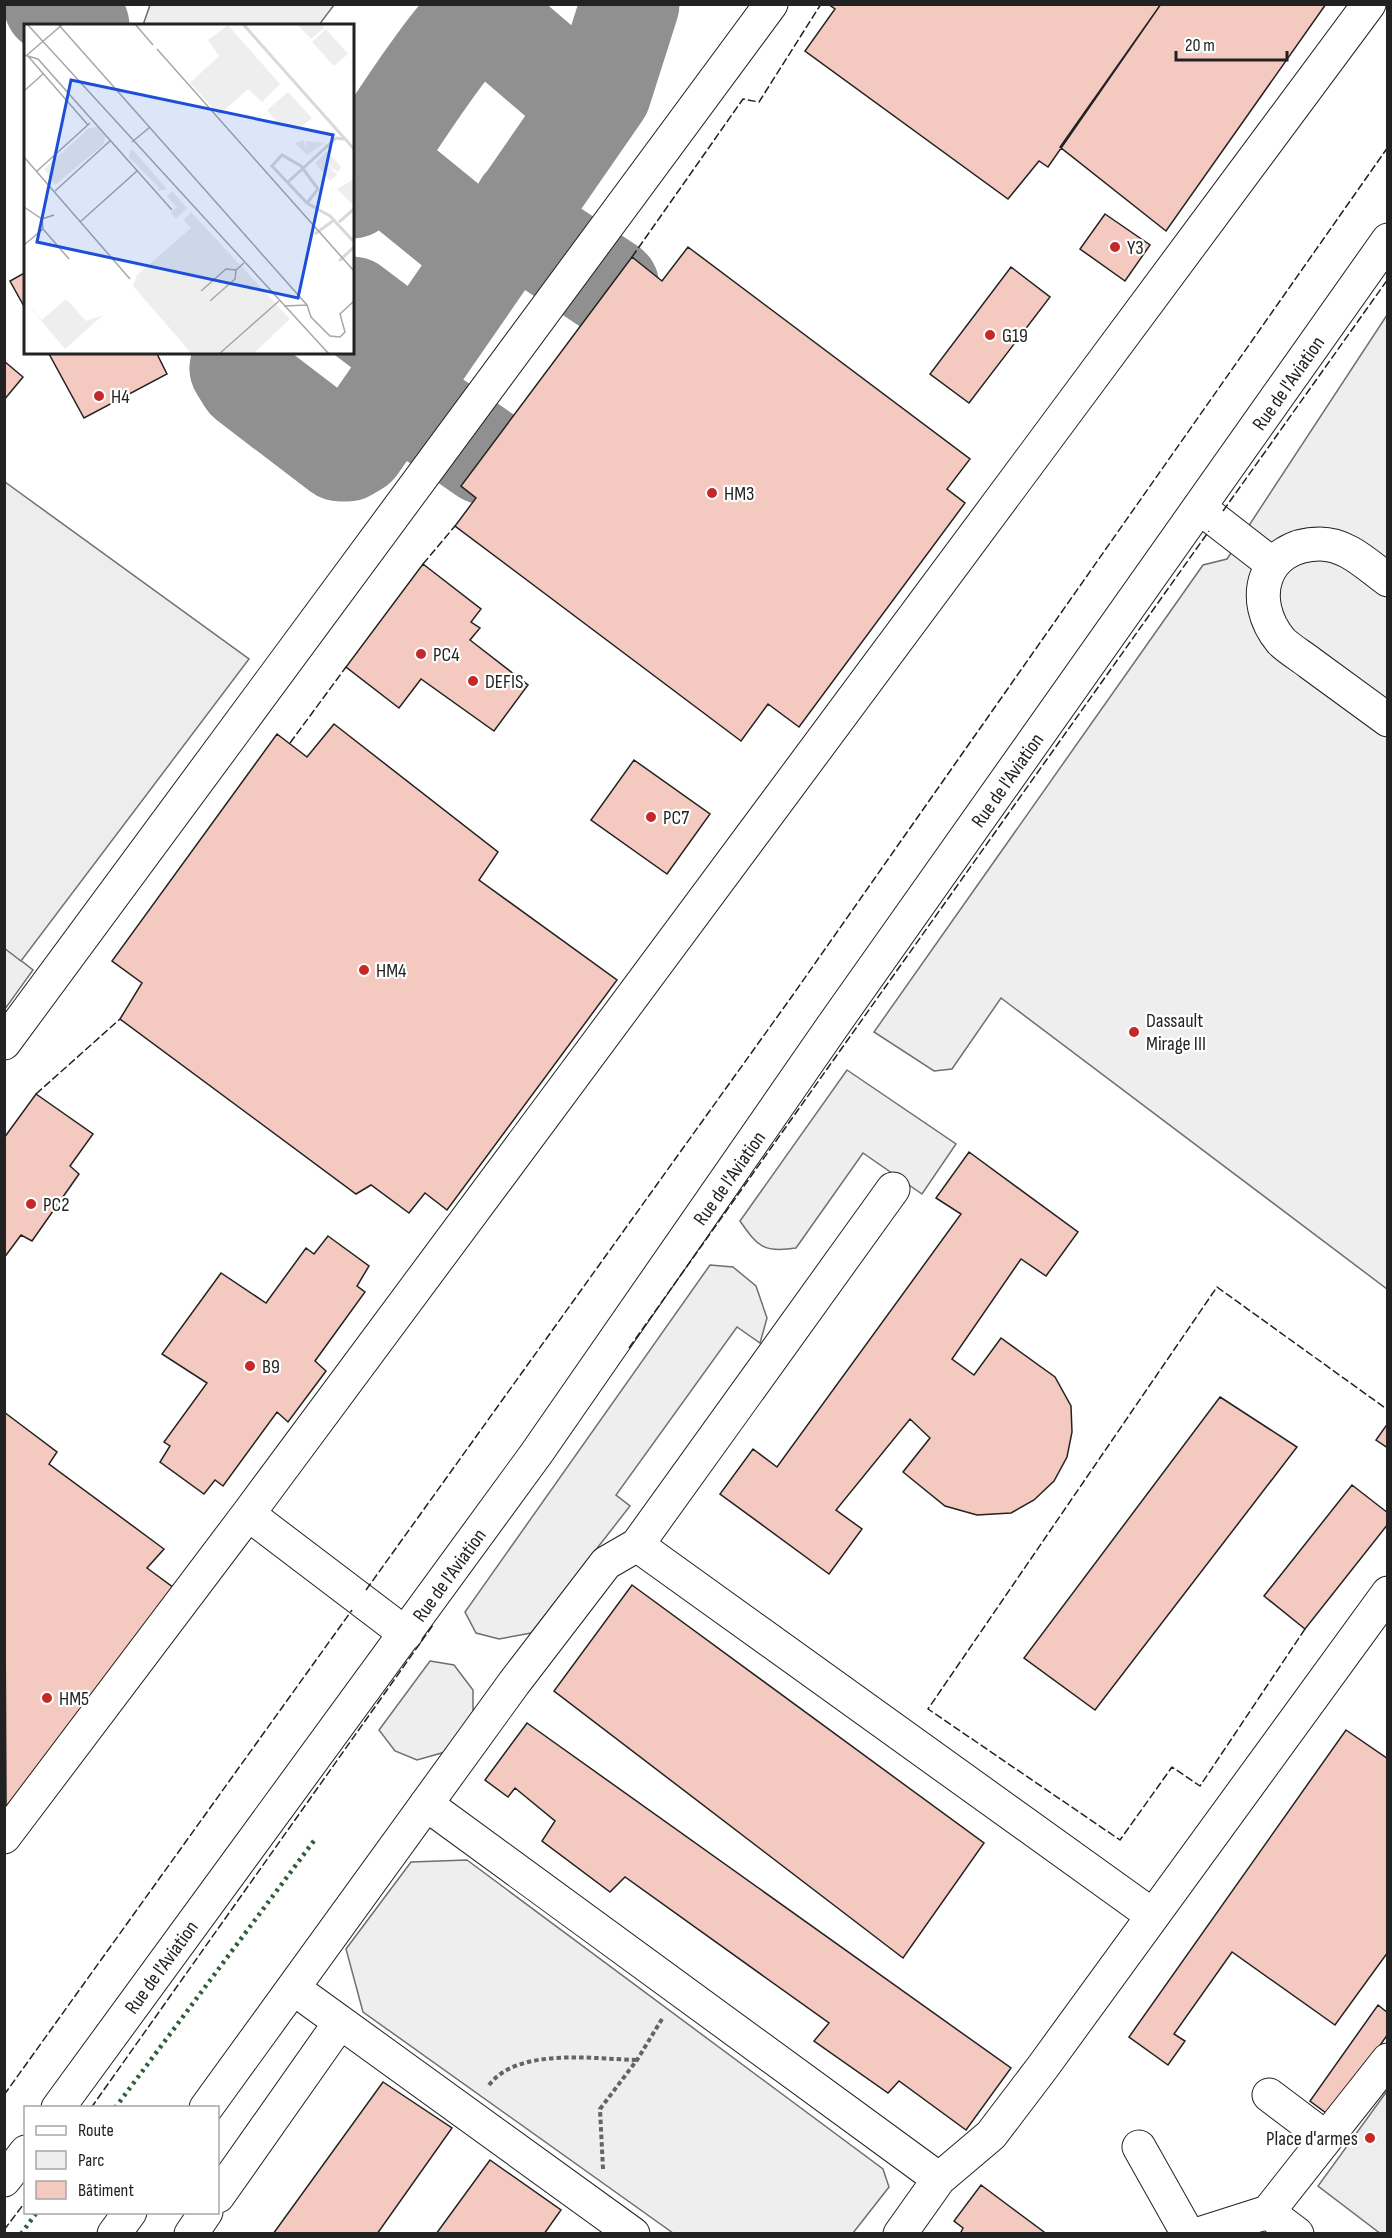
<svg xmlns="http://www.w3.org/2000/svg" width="1392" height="2238" viewBox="0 0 1392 2238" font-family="'Sofia Sans Condensed',sans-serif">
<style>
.green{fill:#eee;stroke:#6f6f6f;stroke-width:1.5}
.parking{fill:#ededed;stroke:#6f6f6f;stroke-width:1.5}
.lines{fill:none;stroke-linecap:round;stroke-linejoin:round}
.taxiway{stroke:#909090;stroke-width:99}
.building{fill:#f3c9c0;stroke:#222;stroke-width:1.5}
.minor-casing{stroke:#222;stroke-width:35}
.path{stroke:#646464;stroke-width:4;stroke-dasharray:4.5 3;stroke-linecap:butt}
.minor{stroke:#fff;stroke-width:33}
.hedge{stroke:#2f5e38;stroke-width:4.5;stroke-dasharray:3 4.5;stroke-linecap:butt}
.fence{stroke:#222;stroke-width:1.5;stroke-dasharray:8 3;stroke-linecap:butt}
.poi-dot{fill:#c62828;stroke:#fff;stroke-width:2}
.labels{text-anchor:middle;stroke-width:4.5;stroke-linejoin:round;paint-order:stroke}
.poi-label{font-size:20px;fill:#222;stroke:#fff;text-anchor:start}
.street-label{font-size:20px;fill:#222;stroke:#fff}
.inset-river{fill:none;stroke:#d9d9d9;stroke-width:3}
.inset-road{fill:none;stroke:#a7a7a7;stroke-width:1.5}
.view{fill:#1d4ed8;fill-opacity:0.15;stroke:#1d4ed8;stroke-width:3}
.inset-edge{fill:none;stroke:#222;stroke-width:3}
</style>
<rect width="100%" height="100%" fill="#fff"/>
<path class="green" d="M 150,5 L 150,4 L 334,5 L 319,25 L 143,25 Z
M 1387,315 L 1387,1289 L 1001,998 L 952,1069 L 934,1071 L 874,1032 L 1203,565 L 1227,559 Z
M 5,948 L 33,970 L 5,1009 Z
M 847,1070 L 956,1144 L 922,1194 L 863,1153 L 796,1248 C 764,1253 758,1247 740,1221 Z
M 710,1265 L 733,1267 L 756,1286 L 767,1318 L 760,1343 L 737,1327 L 616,1495 L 630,1506 L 531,1633 L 499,1639 L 476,1633 L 465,1612 Z
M 430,1661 L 454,1665 L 473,1690 L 473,1715 L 445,1752 L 417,1760 L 395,1751 L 379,1730 Z
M 467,1860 L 883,2169 L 889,2187 L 853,2233 L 673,2233 L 363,2012 L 346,1949 L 411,1862 Z"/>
<path class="parking" d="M 5,482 L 249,659 L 21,961 L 4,948 Z
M 1387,2091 L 1388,2233 L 1381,2234 L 1318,2186 Z"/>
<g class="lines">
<path class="taxiway" d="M 53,4 L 80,26
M 361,177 L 376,169 L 383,170 L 480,249 C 498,251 503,231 533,236
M 352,189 C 370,163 453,31 473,22 C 481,18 488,21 495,25 L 579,97 L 589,100 L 602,92
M 523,205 L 525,226 L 533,236 L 610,287
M 352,306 L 409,349 L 426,344
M 243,352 L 239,368 L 247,381 L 340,452 L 347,452 L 357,446 L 602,92 L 630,4
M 405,375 L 407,396 L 416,407 L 485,455"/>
</g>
<path class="building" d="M 828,4 L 1161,4 L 1048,167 L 1039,161 L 1008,199 L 805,51 L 835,9 Z
M 1161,4 L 1326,4 L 1166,231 L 1060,147 Z
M 1105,214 L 1150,245 L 1125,281 L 1080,249 Z
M 688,247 L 970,459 L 947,489 L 965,503 L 799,727 L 768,704 L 741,741 L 455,526 L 476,498 L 461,486 L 632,257 L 662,281 Z
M 1011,267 L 1050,297 L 969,403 L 930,374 Z
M 26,272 L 26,310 L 10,281 Z
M 48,352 L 156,352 L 167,374 L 84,418 Z
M 4,361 L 23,377 L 4,400 Z
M 423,564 L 481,609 L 471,622 L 480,628 L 470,640 L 528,685 L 494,731 L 421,679 L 399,708 L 346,667 Z
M 334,724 L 498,852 L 479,880 L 617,980 L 447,1210 L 425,1193 L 409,1213 L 371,1185 L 356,1194 L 120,1019 L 142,983 L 112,961 L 277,734 L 307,757 Z
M 634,760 L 710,814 L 667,874 L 591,820 Z
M 36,1094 L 93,1134 L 70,1166 L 79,1174 L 32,1241 L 21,1235 L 4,1258 L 4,1138 Z
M 969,1152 L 1078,1232 L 1046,1276 L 1021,1259 L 952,1359 L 974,1375 L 1001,1338 L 1055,1377 L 1071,1406 L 1072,1432 L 1067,1457 L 1054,1481 L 1034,1500 L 1011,1513 L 977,1515 L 945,1506 L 903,1472 L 930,1438 L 910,1419 L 836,1510 L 862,1529 L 829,1574 L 720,1494 L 753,1449 L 777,1467 L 961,1214 L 936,1198 Z
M 328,1236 L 369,1266 L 357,1286 L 365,1292 L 315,1361 L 326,1371 L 288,1422 L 277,1412 L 223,1486 L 215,1480 L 204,1494 L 160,1462 L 170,1446 L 164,1442 L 207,1383 L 162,1354 L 221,1273 L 266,1303 L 306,1248 L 314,1254 Z
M 1220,1397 L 1297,1447 L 1095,1710 L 1024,1658 Z
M 4,1412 L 57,1452 L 49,1464 L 164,1549 L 147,1568 L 174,1588 L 6,1810 Z
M 1388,1423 L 1388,1448 L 1376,1440 Z
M 1352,1485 L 1388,1513 L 1388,1524 L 1305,1629 L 1264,1596 Z
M 632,1585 L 984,1843 L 903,1958 L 554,1691 Z
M 527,1723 L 1011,2068 L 966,2130 L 899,2081 L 888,2093 L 814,2041 L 829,2023 L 625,1877 L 610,1892 L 542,1841 L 555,1821 L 515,1788 L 508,1797 L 485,1780 Z
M 1346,1730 L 1388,1759 L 1388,1952 L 1335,2025 L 1232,1952 L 1174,2034 L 1185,2041 L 1168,2065 L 1129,2037 Z
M 1378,2005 L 1388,2013 L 1388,2034 L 1330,2116 L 1310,2101 Z
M 383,2082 L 452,2128 L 377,2234 L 273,2234 Z
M 490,2160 L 561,2210 L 544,2234 L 436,2234 Z
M 981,2185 L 1044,2232 L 1043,2234 L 960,2234 L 963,2228 L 954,2221 Z"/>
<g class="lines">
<defs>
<path id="minor" d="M 1200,508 L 1271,563
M 1388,580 C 1367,565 1347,544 1320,544 C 1263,544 1247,600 1281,641 C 1289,649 1301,656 1310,663 C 1336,682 1362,701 1388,720
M 4,1043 L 771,4
M 248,1514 L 406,1634
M 637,1545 L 1152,1915
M 426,1804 L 939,2179
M 4,1837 L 248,1514 L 1369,4
M 293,1988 L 633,2234
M 1269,2095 L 1326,2138
M 58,2108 L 536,1454 L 832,1027 L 1388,240
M 206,2108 L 514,1683 L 606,1563 L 637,1545 L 893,1189
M 1139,2147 L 1188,2234
M 4,2180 L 26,2152
M 218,2196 L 339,2024
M 1268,2212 L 1297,2234
M 114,2234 L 130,2212
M 191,2234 L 206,2212
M 900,2234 L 939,2179 L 991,2135 L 1042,2068 L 1388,1593
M 1199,2234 L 1268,2212 L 1388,2060"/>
</defs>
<use href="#minor" class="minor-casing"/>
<path class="path" d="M 489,2085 C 518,2047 594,2059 636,2060
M 603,2169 L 600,2109 L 637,2060 L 662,2019"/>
<use href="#minor" class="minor"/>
<path class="hedge" d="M 115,2108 L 316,1838
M 21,2234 L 37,2212"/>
<path class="fence" d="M 632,257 L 743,99 L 759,102 L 821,4
M 1223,511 L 1388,279
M 423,564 L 455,526
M 290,743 L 346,667
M 36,1094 L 120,1019
M 629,1348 L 1209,531
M 366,1590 L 790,999 L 1388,147
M 1305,1629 L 1200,1786 L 1172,1767 L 1120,1840 L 928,1709 L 1217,1287 L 1388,1410
M 4,2095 L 352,1610
M 91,2108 L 433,1625
M 4,2230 L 26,2201"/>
</g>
<g class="poi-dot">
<circle cx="1115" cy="247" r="6"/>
<circle cx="990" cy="335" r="6"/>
<circle cx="99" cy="396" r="6"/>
<circle cx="712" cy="493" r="6"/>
<circle cx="421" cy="654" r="6"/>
<circle cx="473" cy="681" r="6"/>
<circle cx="651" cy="817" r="6"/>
<circle cx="364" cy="970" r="6"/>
<circle cx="1134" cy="1032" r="6"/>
<circle cx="31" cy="1204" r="6"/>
<circle cx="250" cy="1366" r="6"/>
<circle cx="47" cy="1698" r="6"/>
<circle cx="1370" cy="2138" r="6"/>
</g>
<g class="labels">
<g class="poi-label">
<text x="1127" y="254">Y3</text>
<text x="1002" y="342">G19</text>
<text x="111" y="403">H4</text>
<text x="724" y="500">HM3</text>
<text x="433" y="661">PC4</text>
<text x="485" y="688">DEFIS</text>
<text x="663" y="824">PC7</text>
<text x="376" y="977">HM4</text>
<text x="1146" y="1027">Dassault<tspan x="1146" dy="23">Mirage III</tspan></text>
<text x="43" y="1211">PC2</text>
<text x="262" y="1373">B9</text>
<text x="59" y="1705">HM5</text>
<text x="1358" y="2145" text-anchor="end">Place d'armes</text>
</g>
<g class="street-label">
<text transform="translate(1288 383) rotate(-55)" y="7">Rue de l'Aviation</text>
<text transform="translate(1007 780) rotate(-55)" y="7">Rue de l'Aviation</text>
<text transform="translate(729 1178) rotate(-55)" y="7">Rue de l'Aviation</text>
<text transform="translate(449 1575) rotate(-54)" y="7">Rue de l'Aviation</text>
<text transform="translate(161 1967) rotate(-54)" y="7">Rue de l'Aviation</text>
</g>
</g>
<g transform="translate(24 24)">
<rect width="330" height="330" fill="#fff"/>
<path d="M 273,0 L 298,0 L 300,4 L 287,15 ZM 204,1 L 256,60 L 238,78 L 224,65 L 195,91 L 166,59 L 195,32 L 184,16 ZM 302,5 L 324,30 L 310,42 L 288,18 ZM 264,68 L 288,94 L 278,102 L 255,100 L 243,86 ZM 73,103 L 81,113 L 80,120 L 31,161 L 20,145 L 65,104 ZM 279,116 L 282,124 L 282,117 L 300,119 L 283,131 L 271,119 ZM 106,126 L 109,126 L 143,165 L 133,167 L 135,164 L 105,133 ZM 303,127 L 317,143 L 314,148 L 305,142 L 313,151 L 306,157 L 291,139 ZM 330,155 L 330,180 L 328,180 L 313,165 ZM 148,167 L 163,184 L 152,195 L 147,189 L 153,183 L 143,173 ZM 167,188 L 266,295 L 229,330 L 168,330 L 109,262 L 113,251 L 167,204 L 160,196 ZM 42,275 L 62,297 L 79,291 L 41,325 L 0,276 L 18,296 Z" fill="#eee"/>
<path class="inset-river" d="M 219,0 L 330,125M 264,158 L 312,114 L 320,115M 283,179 L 294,165 L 277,142 L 258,131 L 248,142 L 283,179 L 306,192 L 330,218M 315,198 L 330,185M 291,210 L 310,196M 315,237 L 330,223"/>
<path class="inset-road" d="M 3,0 L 305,330M 34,0 L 283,281 L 287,293 L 306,312 L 316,313 L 321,308 L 316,290 L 330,277M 111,0 L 129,21M 133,25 L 330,247M 0,31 L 14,35 L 148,186M 3,31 L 64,101M 3,31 L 39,0M 0,67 L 19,50M 108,118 L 126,103M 0,133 L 106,255M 13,147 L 66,99M 31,167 L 87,116M 0,183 L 18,195 L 30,191M 18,195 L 19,205 L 45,235M 56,198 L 113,147M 0,221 L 19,205M 177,267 L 202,245 L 212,246 L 220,239M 186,277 L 211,255 L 212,246M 260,282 L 283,281M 195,330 L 255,277"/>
<path class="view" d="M 47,56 L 309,111 L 274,274 L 13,218 Z"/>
<rect width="330" height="330" class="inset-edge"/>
</g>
<rect width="1392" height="2238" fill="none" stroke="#222222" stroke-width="12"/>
<rect x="24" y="2106" width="195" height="108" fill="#ffffff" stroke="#a7a7a7" stroke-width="1.5"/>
<rect x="36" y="2126" width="30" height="9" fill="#ffffff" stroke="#a7a7a7" stroke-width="1.5"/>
<text x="78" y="2136" font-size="18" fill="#222222">Route</text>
<rect x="36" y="2151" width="30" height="18" fill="#eeeeee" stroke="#a7a7a7" stroke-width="1.5"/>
<text x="78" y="2166" font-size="18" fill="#222222">Parc</text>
<rect x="36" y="2181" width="30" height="18" fill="#f3c9c0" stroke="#a7a7a7" stroke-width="1.5"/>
<text x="78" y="2196" font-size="18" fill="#222222">Bâtiment</text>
<path d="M1176 51v9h111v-9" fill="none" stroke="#222222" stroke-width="3"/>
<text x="1185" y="51" font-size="18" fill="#222222" stroke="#ffffff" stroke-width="4.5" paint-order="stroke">20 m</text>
</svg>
